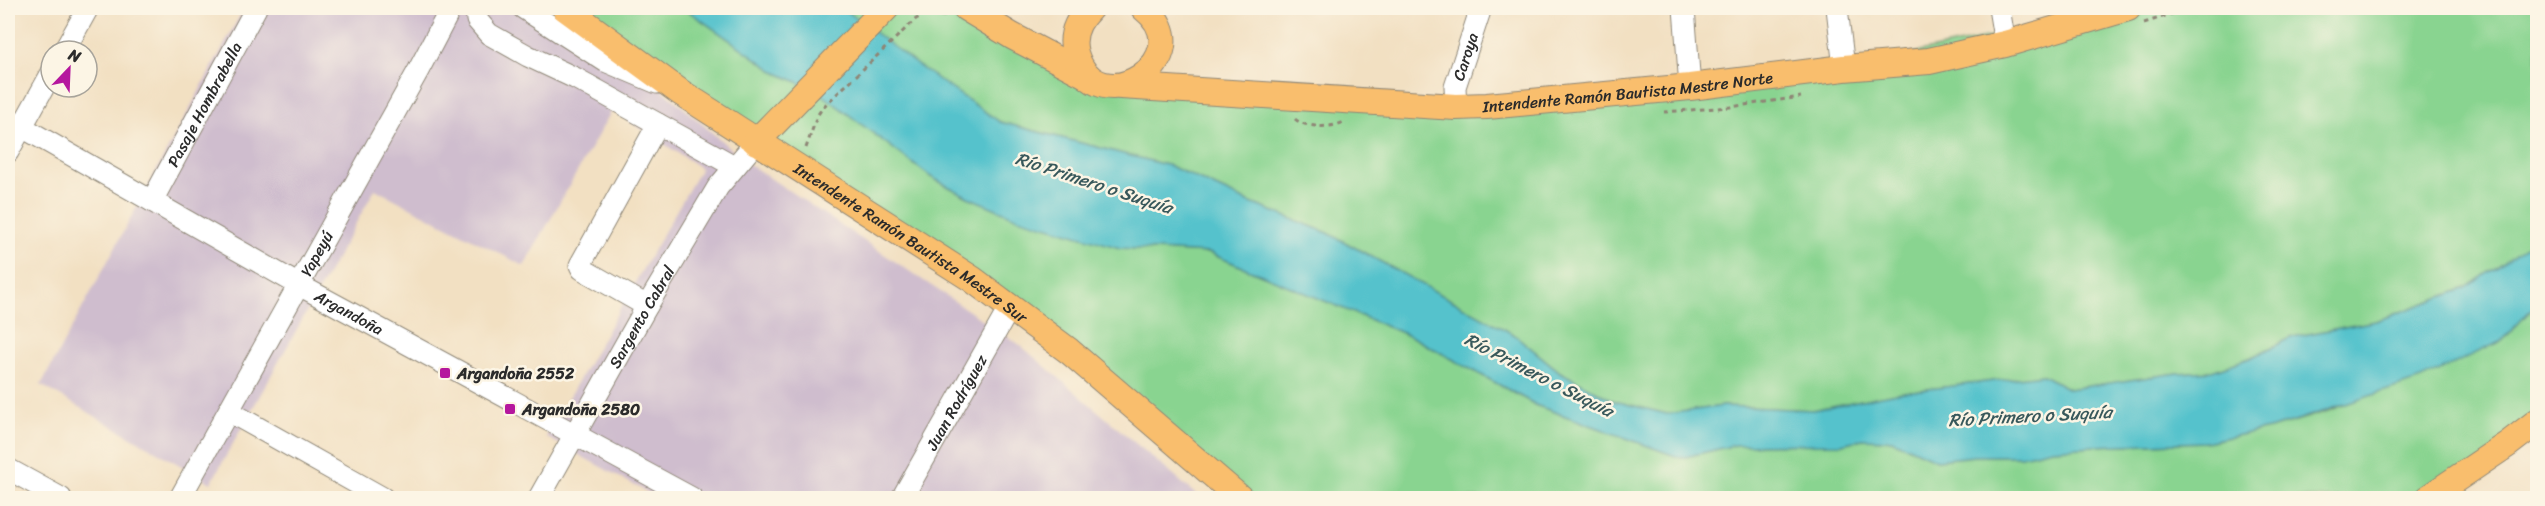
<svg xmlns="http://www.w3.org/2000/svg" width="2545" height="506" viewBox="0 0 2545 506" font-family="Sriracha,sans-serif">
<style>
.industrial{fill:#cfbdce}
.green{fill:#89d490;stroke:#5a805e;stroke-width:1.5}
.water{fill:#55c2cc;stroke:#40767c;stroke-width:1.5}
.lines{fill:none;stroke-linecap:round;stroke-linejoin:round}
.minor-casing{stroke:#8e8676;stroke-width:23}
.major-casing{stroke:#8e8676;stroke-width:28}
.path{stroke:#8e8676;stroke-width:3;stroke-dasharray:4.5 4.5;stroke-linecap:butt}
.minor{stroke:#fff;stroke-width:21}
.major{stroke:#f9be6d;stroke-width:26}
.poi-dot{fill:#b5179e;stroke:#fcf5e5;stroke-width:2}
.labels{text-anchor:middle;stroke-width:5;stroke-linejoin:round;paint-order:stroke}
.street-label{font-size:16px;fill:#2b2b2b;stroke:#fcf5e5}
.poi-label{font-size:16px;font-weight:bold;fill:#2b2b2b;stroke:#fcf5e5;text-anchor:start}
.water-label{font-size:18px;font-style:italic;fill:#38585b;stroke:#fcf5e5}
</style>
<rect width="100%" height="100%" fill="#fcf5e5"/>
<filter id="ink" filterUnits="userSpaceOnUse"><feTurbulence type="fractalNoise" baseFrequency=".0167" numOctaves="2"/><feDisplacementMap in="SourceGraphic" scale="12" xChannelSelector="R" yChannelSelector="G"/><feConvolveMatrix kernelMatrix="1 2 1 2 8 2 1 2 1" color-interpolation-filters="sRGB"/></filter>
<filter id="wash" filterUnits="userSpaceOnUse"><feTurbulence type="fractalNoise" baseFrequency=".008" numOctaves="4" result="noise"/><feDisplacementMap in="SourceGraphic" scale="24" xChannelSelector="R" yChannelSelector="G"/><feGaussianBlur stdDeviation="1.35" result="paint"/><feColorMatrix in="noise" values="0 0 0 0 0 0 0 0 0 0 0 0 0 0 0 0 0 1.4 0 .05"/><feComposite in="paint" operator="in"/></filter>
<g filter="url(#wash)">
<rect width="100%" height="100%" fill="#f2e0c2"/>
<path class="industrial" d="M 244,8 L 568,8 L 746,162 L 1020,345 L 1200,498 L 658,498 L 546,437 L 701,168 L 612,110 L 524,266 L 375,189 L 211,483 L 41,385 Z"/>
<path class="green" d="M 565,8 L 684,8 L 777,73 L 816,89 L 931,177 L 968,197 L 1120,248 L 1209,253 L 1412,337 L 1538,406 L 1681,458 L 1735,445 L 1842,444 L 1862,439 L 1892,440 L 1937,460 L 1974,456 L 2021,456 L 2052,449 L 2093,446 L 2205,442 L 2273,428 L 2331,410 L 2502,341 L 2537,303 L 2537,421 L 2428,498 L 1240,498 L 1069,351 Z
M 843,8 L 975,8 L 1086,73 L 1456,107 L 1844,68 L 2128,8 L 2537,8 L 2537,239 L 2466,288 L 2376,321 L 2293,337 L 2250,358 L 2212,371 L 2178,373 L 2069,389 L 2043,375 L 1896,393 L 1813,410 L 1723,406 L 1667,414 L 1614,401 L 1560,372 L 1515,335 L 1328,233 L 1248,202 L 1170,166 L 1000,122 L 917,65 Z"/>
<path class="water" d="M 684,8 L 843,8 L 917,65 L 1000,122 L 1170,166 L 1248,202 L 1328,233 L 1515,335 L 1560,372 L 1614,401 L 1667,414 L 1723,406 L 1813,410 L 1896,393 L 2043,375 L 2069,389 L 2178,373 L 2212,371 L 2250,358 L 2293,337 L 2376,321 L 2466,288 L 2537,239 L 2537,303 L 2502,341 L 2421,379 L 2273,428 L 2205,442 L 2093,446 L 2052,449 L 2021,456 L 1974,456 L 1937,460 L 1892,440 L 1862,439 L 1842,444 L 1735,445 L 1681,458 L 1538,406 L 1412,337 L 1209,253 L 1120,248 L 1018,218 L 968,197 L 931,177 L 816,90 L 777,73 Z"/>
</g>
<g filter="url(#ink)">
<g class="lines">
<defs>
<g id="minor">
<path d="M 476,8 L 477,20 L 489,34 L 528,56 L 575,78 L 734,166"/>
<path d="M 523,8 L 605,61 L 657,83"/>
<path d="M 1684,8 L 1690,87"/>
<path d="M 1837,8 L 1844,68"/>
<path d="M 1999,8 L 2005,44"/>
<path d="M 64,51 L 88,8"/>
<path id="s1" d="M 1456,107 L 1455,87 L 1481,8"/>
<path id="s2" d="M 8,119 L 299,285 L 692,498"/>
<path d="M 8,152 L 51,74"/>
<path id="s3" d="M 152,201 L 256,8"/>
<path d="M 647,306 L 582,269 L 580,265 L 658,124"/>
<path d="M 230,412 L 383,498"/>
<path d="M 8,469 L 61,498"/>
<path id="s4" d="M 180,498 L 418,71 L 451,8"/>
<path id="s5" d="M 539,498 L 647,306 L 718,187 L 756,142"/>
<path id="s6" d="M 902,498 L 1010,307"/>
</g>
<g id="major">
<path id="s7" d="M 565,8 L 680,92 L 972,279 L 1069,351 L 1240,498"/>
<path d="M 966,8 L 1012,36 L 1088,76"/>
<path d="M 1090,8 C 1078,20 1070,35 1075,53 C 1097,129 1205,56 1144,8"/>
<path id="s8" d="M 1121,86 L 1456,107 L 1487,106 L 1690,87 L 1844,68 L 1929,61 L 2005,44 L 2128,8"/>
<path d="M 756,142 L 886,8"/>
<path d="M 2428,498 L 2508,444 L 2538,421"/>
</g>
</defs>
<use href="#minor" class="minor-casing"/>
<use href="#major" class="major-casing"/>
<path class="path" d="M 924,8 L 933,13
M 2144,23 L 2190,8
M 1664,112 L 1730,107 L 1801,97
M 1295,119 C 1305,128 1334,129 1345,121
M 806,148 L 817,116 L 823,107 L 916,19 L 924,15 L 946,16"/>
<use href="#minor" class="minor"/>
<use href="#major" class="major"/>
</g>
</g>
<g class="poi-dot">
<rect x="439" y="367" width="12" height="12" rx="3"/>
<rect x="504" y="403" width="12" height="12" rx="3"/>
</g>
<g class="labels">
<g class="street-label">
<text dy="6" stroke="none"><textPath href="#s1" startOffset="52">Caroya</textPath></text>
<text dy="6" stroke="none"><textPath href="#s8" startOffset="508">Intendente Ramón Bautista Mestre Norte</textPath></text>
<text dy="6" stroke="none"><textPath href="#s3" startOffset="110">Pasaje Hombrabella</textPath></text>
<text dy="6" stroke="none"><textPath href="#s7" startOffset="418">Intendente Ramón Bautista Mestre Sur</textPath></text>
<text dy="6" stroke="none"><textPath href="#s4" startOffset="280">Yapeyú</textPath></text>
<text dy="6" stroke="none"><textPath href="#s2" startOffset="392">Argandoña</textPath></text>
<text dy="6" stroke="none"><textPath href="#s5" startOffset="208">Sargento Cabral</textPath></text>
<text dy="6" stroke="none"><textPath href="#s6" startOffset="110">Juan Rodríguez</textPath></text>
</g>
<g class="poi-label">
<text x="457" y="379">Argandoña 2552</text>
<text x="522" y="415">Argandoña 2580</text>
</g>
<g class="water-label">
<text transform="translate(1094 183) rotate(18)" y="6">Río Primero o Suquía</text>
<text transform="translate(1539 375) rotate(27)" y="6">Río Primero o Suquía</text>
<text transform="translate(2030 416) rotate(-3)" y="6">Río Primero o Suquía</text>
</g>
</g>
<rect width="2545" height="506" fill="none" stroke="#fcf5e5" stroke-width="30"/>
<g transform="translate(69 69) rotate(23)"><circle r="28" fill="#fcf5e5" stroke="#a8a49b" stroke-width="1.5"/>
<path d="M0-4.5L10 22L0 15L-10 22Z" fill="#b5179e"/>
<text y="-9" font-size="16" font-weight="bold" text-anchor="middle" fill="#2b2b2b">N</text>
</g>
</svg>
